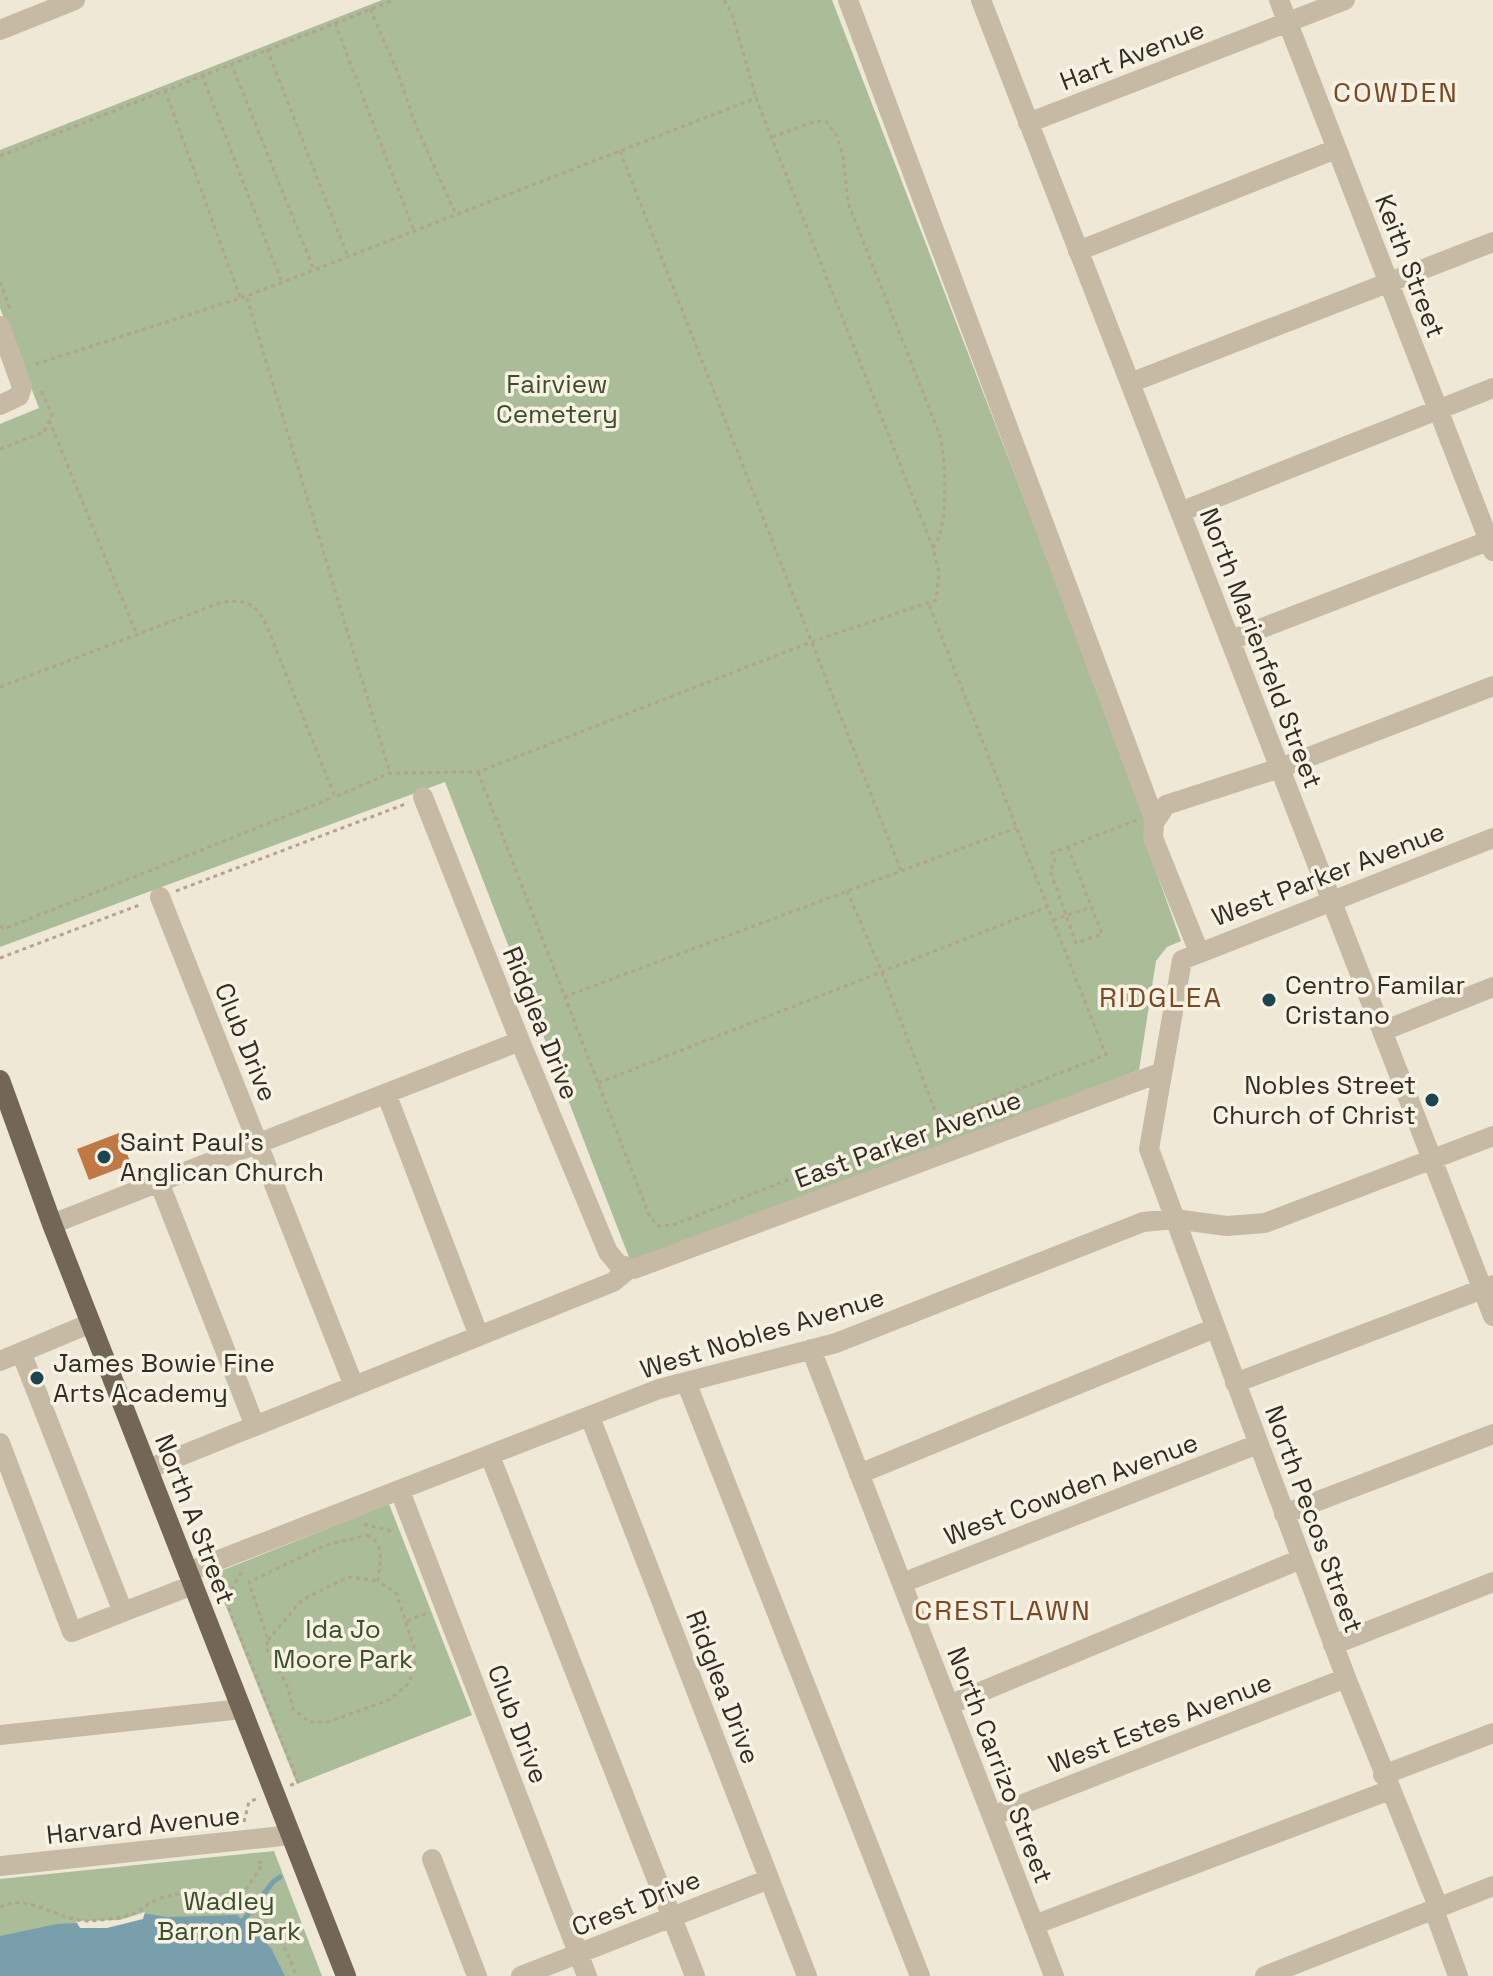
<svg xmlns="http://www.w3.org/2000/svg" width="1493" height="1976" viewBox="0 0 1493 1976" font-family="'Space Grotesk',sans-serif">
<style>
.green{fill:#aabd98}
.water{fill:#789fab}
.pier{fill:#efe8d7}
.lines{fill:none;stroke-linecap:round;stroke-linejoin:round}
.stream{stroke:#789fab;stroke-width:5}
.building{fill:#c07844}
.path{stroke:#b2a48e;stroke-width:3;stroke-dasharray:4 4;stroke-linecap:butt}
.minor{stroke:#c6baa4;stroke-width:20}
.major{stroke:#736657;stroke-width:20}
.poi-dot{fill:#1d4451;stroke:#f7f2e3;stroke-width:3}
.labels{text-anchor:middle;stroke-width:7;stroke-linejoin:round;paint-order:stroke}
.street-label{font-size:26px;fill:#322c25;stroke:#f7f2e3}
.park-label{font-size:26px;fill:#3b4f2a;stroke:#f7f2e3}
.poi-label{font-size:26px;fill:#322c25;stroke:#f7f2e3;text-anchor:start}
.neighbourhood-label{font-size:28px;letter-spacing:2px;fill:#7d4822;stroke:#f7f2e3}
</style>
<rect width="100%" height="100%" fill="#efe8d7"/>
<path class="green" d="M 382,0 L 832,0 L 1145,813 L 1144,838 L 1181,941 L 1167,947 L 1156,961 L 1139,1070 L 632,1265 L 445,782 L 0,947 L 0,424 L 39,408 L 0,308 L 0,150 Z
M 389,1504 L 472,1715 L 297,1784 L 213,1574 Z
M 274,1851 L 322,1976 L 0,1976 L 0,1879 Z"/>
<path class="water" d="M 143,1913 L 167,1917 L 237,1915 L 271,1948 L 285,1976 L 0,1976 L 0,1936 L 57,1924 L 120,1921 Z"/>
<path class="pier" d="M 145,1912 L 143,1919 L 107,1928 L 80,1928 L 76,1921 L 120,1920 Z"/>
<g class="lines">
<path class="stream" d="M 243,1921 L 273,1882 L 280,1877"/>
</g>
<path class="building" d="M 119,1133 L 131,1164 L 89,1180 L 77,1149 Z"/>
<g class="lines">
<path class="path" d="M 724,0 L 732,14 L 756,98
M 370,9 L 396,68 L 417,128 L 456,215
M 335,23 L 414,231
M 267,49 L 348,257
M 231,63 L 314,270
M 202,75 L 282,283
M 165,90 L 240,297
M 772,137 L 816,121 L 827,122 L 837,136 L 843,156 L 848,203 L 941,438 C 945,467 950,524 933,548
M 620,151 L 901,871
M 0,156 L 394,0
M 0,282 L 11,312
M 247,298 L 390,773
M 49,420 L 137,635
M 0,449 L 44,432 L 52,415 L 41,390
M 0,687 L 222,602 C 247,600 254,602 266,624 L 335,797 L 390,773 L 478,772 L 811,642 L 936,600 L 939,573 L 933,548 L 756,98 L 247,296 L 33,365
M 478,772 L 649,1215 L 658,1226 L 673,1225 L 1106,1055 L 929,605
M 1068,847 L 1102,934 L 1076,943 L 1050,870 L 1055,860 L 1052,853 L 1137,820
M 176,891 L 408,803
M 847,891 L 882,972 L 939,1121
M 1053,920 L 1091,907
M 0,926 L 4,929 L 334,797
M 0,958 L 142,904
M 564,997 L 1016,828
M 598,1083 L 1047,907
M 364,1524 L 395,1532
M 367,1535 C 386,1544 380,1562 378,1581 L 396,1593 L 414,1647 L 415,1669 L 407,1685 L 389,1700 L 328,1722 L 310,1722 L 293,1709 L 287,1685 L 266,1648 L 268,1640 L 249,1582 L 326,1545 Z
M 241,1572 L 226,1601 L 298,1782 L 289,1786
M 407,1621 L 429,1612
M 268,1640 L 302,1600 L 348,1577 L 378,1581
M 244,1822 L 249,1802 L 256,1799
M 237,1903 L 263,1864 L 255,1859
M 0,1907 C 29,1892 60,1922 89,1921 C 103,1920 125,1918 137,1912 C 144,1908 150,1902 158,1899 C 204,1882 253,1903 281,1942 C 288,1952 292,1965 296,1976"/>
<path class="minor" d="M 848,0 L 1155,821
M 981,0 L 1493,1316
M 1279,0 L 1493,551
M 0,30 L 75,0
M 1028,123 L 1345,0
M 1078,251 L 1336,149
M 0,326 L 22,387 L 19,396 L 0,405
M 1130,383 L 1493,242
M 1180,512 L 1493,388
M 1231,640 L 1493,539
M 423,797 L 520,1041 L 608,1252 L 618,1264 L 634,1269 L 1162,1072
M 160,897 L 354,1386
M 1199,952 L 1153,838 L 1154,823 L 1166,805 L 1280,768 L 1493,686
M 1383,1031 L 1493,987
M 386,1093 L 479,1336
M 159,1182 L 255,1426
M 52,1224 L 520,1041
M 811,1349 L 1054,1976
M 0,1361 L 91,1323
M 686,1382 L 920,1976
M 1235,1383 L 1493,1285
M 590,1417 L 807,1976
M 0,1443 L 72,1632 L 123,1612 L 21,1352
M 490,1456 L 695,1976
M 148,1469 L 613,1282 L 624,1273 L 627,1267
M 859,1474 L 1215,1328
M 400,1491 L 587,1976
M 1284,1514 L 1493,1434
M 188,1572 L 659,1389 L 836,1343 L 1143,1222 L 1174,1219 L 1227,1226 L 1265,1223 L 1493,1136
M 902,1583 L 1258,1444
M 123,1612 L 193,1585
M 1333,1645 L 1493,1582
M 949,1705 L 1301,1559
M 0,1735 L 242,1709
M 1383,1775 L 1493,1733
M 992,1816 L 1346,1678
M 432,1859 L 477,1976
M 0,1866 L 291,1835
M 1034,1925 L 1390,1790
M 521,1976 L 769,1879
M 1265,1976 L 1493,1886
M 1458,1976 L 1434,1910 L 1438,1906 L 1346,1678 L 1149,1149 L 1182,960 L 1493,838"/>
<path class="major" d="M 0,1080 L 52,1224 L 346,1976"/>
</g>
<g class="poi-dot">
<circle cx="1269" cy="1000" r="8"/>
<circle cx="1432" cy="1100" r="8"/>
<circle cx="104" cy="1157" r="8"/>
<circle cx="37" cy="1378" r="8"/>
</g>
<g class="labels">
<g class="street-label">
<text transform="translate(1132 55) rotate(-21)" y="9">Hart Avenue</text>
<text transform="translate(1410 266) rotate(69)" y="9">Keith Street</text>
<text transform="translate(1261 648) rotate(69)" y="9">North Marienfeld Street</text>
<text transform="translate(1328 874) rotate(-21)" y="9">West Parker Avenue</text>
<text transform="translate(541 1023) rotate(68)" y="9">Ridglea Drive</text>
<text transform="translate(246 1042) rotate(68)" y="9">Club Drive</text>
<text transform="translate(908 1139) rotate(-20)" y="9">East Parker Avenue</text>
<text transform="translate(762 1333) rotate(-17)" y="9">West Nobles Avenue</text>
<text transform="translate(1071 1489) rotate(-21)" y="9">West Cowden Avenue</text>
<text transform="translate(195 1519) rotate(69)" y="9">North A Street</text>
<text transform="translate(1314 1519) rotate(70)" y="9">North Pecos Street</text>
<text transform="translate(723 1687) rotate(69)" y="9">Ridglea Drive</text>
<text transform="translate(1160 1723) rotate(-21)" y="9">West Estes Avenue</text>
<text transform="translate(518 1724) rotate(69)" y="9">Club Drive</text>
<text transform="translate(1000 1765) rotate(69)" y="9">North Carrizo Street</text>
<text transform="translate(143 1825) rotate(-6)" y="9">Harvard Avenue</text>
<text transform="translate(636 1903) rotate(-22)" y="9">Crest Drive</text>
</g>
<g class="park-label">
<text x="557" y="393">Fairview<tspan x="557" dy="30">Cemetery</tspan></text>
<text x="343" y="1638">Ida Jo<tspan x="343" dy="30">Moore Park</tspan></text>
<text x="229" y="1910">Wadley<tspan x="229" dy="30">Barron Park</tspan></text>
</g>
<g class="poi-label">
<text x="1285" y="994">Centro Familar<tspan x="1285" dy="30">Cristano</tspan></text>
<text x="1416" y="1094" text-anchor="end">Nobles Street<tspan x="1416" dy="30">Church of Christ</tspan></text>
<text x="120" y="1151">Saint Paul's<tspan x="120" dy="30">Anglican Church</tspan></text>
<text x="53" y="1372">James Bowie Fine<tspan x="53" dy="30">Arts Academy</tspan></text>
</g>
<g class="neighbourhood-label">
<text x="1396" y="102">COWDEN</text>
<text x="1161" y="1007">RIDGLEA</text>
<text x="1003" y="1620">CRESTLAWN</text>
</g>
</g>
</svg>
